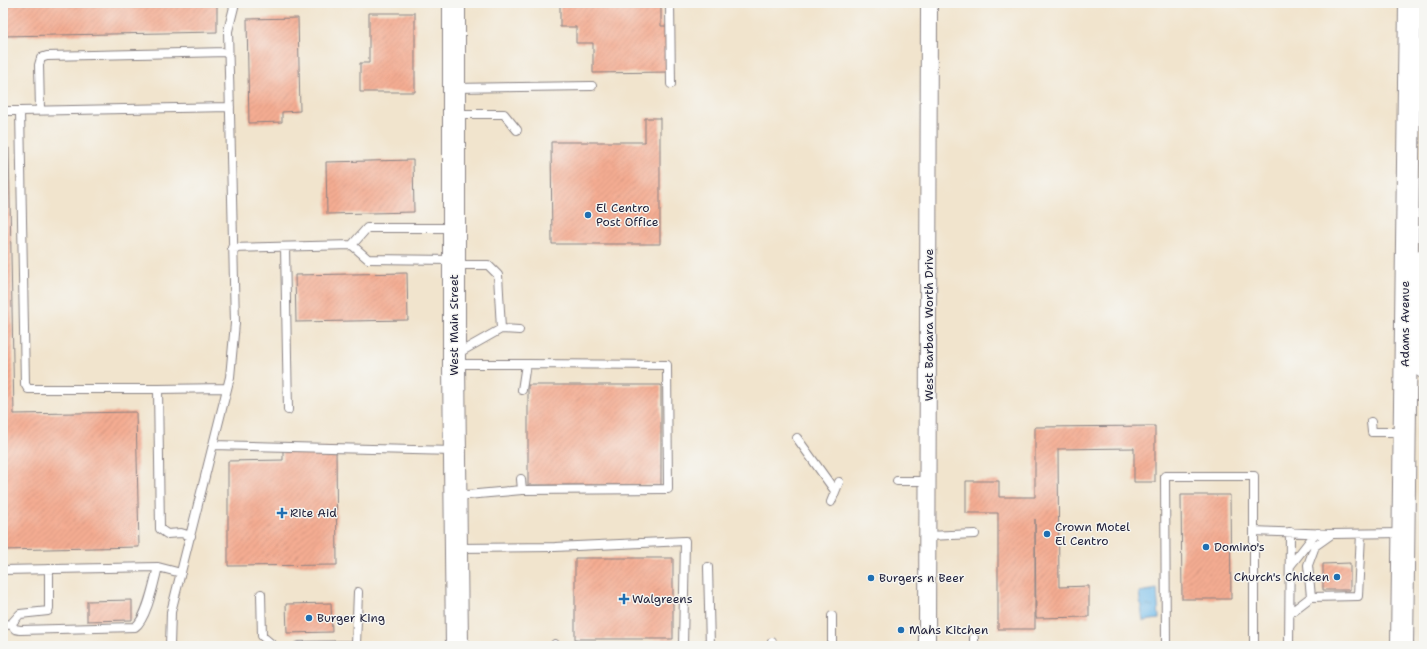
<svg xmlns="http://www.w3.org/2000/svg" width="1427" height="649" viewBox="0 0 1427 649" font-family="'Shantell Sans',sans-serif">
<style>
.water{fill:url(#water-ripples);stroke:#4a6f93}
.building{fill:url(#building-hatch)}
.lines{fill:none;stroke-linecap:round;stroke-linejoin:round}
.lane-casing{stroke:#8a8384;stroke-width:10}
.street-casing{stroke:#8a8384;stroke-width:18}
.secondary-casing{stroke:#8a8384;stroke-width:24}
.lane{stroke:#fff;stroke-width:8}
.street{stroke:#fff;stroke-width:16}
.secondary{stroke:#fff;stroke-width:22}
.poi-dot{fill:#1f6fb2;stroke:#f6f6f2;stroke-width:1.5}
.labels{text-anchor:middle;stroke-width:3;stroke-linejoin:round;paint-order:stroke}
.poi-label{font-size:12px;fill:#22223b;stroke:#f6f6f2;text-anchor:start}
.street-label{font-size:12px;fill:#22223b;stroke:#f6f6f2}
</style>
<defs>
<pattern id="water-ripples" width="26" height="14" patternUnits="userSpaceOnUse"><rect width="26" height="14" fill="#72bceb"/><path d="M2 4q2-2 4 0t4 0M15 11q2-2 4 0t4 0" fill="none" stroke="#62a1ca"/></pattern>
<pattern id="building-hatch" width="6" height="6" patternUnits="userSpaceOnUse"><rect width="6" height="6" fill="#f4ac92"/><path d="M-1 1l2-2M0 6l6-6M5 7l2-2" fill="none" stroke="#d1947f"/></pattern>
</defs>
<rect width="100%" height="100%" fill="#f6f6f2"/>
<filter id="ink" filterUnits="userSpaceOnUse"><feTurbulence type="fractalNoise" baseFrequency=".025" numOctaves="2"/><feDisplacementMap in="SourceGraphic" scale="8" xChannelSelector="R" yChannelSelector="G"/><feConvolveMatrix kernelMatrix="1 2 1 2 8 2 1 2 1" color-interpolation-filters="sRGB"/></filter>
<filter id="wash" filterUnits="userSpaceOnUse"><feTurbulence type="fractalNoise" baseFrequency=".012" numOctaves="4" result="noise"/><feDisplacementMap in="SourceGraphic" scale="16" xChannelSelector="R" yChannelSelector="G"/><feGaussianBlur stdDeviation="0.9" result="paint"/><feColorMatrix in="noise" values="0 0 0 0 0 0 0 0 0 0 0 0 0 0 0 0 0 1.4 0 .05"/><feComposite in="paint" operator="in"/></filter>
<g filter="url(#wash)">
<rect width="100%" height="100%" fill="#f1e4cd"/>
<path class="water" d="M 1157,589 L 1159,619 L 1143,621 L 1139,592 Z"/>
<g id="blocks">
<path class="building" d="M 3,3 L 217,3 L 217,32 L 3,36 Z
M 560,3 L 661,3 L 661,26 L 668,26 L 669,72 L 593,73 L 593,43 L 576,43 L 576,27 L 560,27 Z
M 369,13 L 415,13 L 415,92 L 360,92 L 360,63 L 369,63 Z
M 298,18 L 300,111 L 282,112 L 282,122 L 249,123 L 247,19 Z
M 645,118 L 660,118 L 660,244 L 552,244 L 551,142 L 645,142 Z
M 3,148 L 9,148 L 14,414 L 136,412 L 139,547 L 3,550 Z
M 413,160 L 414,212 L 327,214 L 326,162 Z
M 407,273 L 408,320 L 296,322 L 295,275 Z
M 528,385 L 661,385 L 661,485 L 528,485 Z
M 1155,426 L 1155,482 L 1134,482 L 1134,448 L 1058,449 L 1059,587 L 1089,586 L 1089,617 L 1036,618 L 1035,519 L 1035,629 L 998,629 L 998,513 L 966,513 L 966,481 L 999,481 L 999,497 L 1035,497 L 1035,427 Z
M 283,448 L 336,448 L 337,565 L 228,566 L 228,461 L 283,460 Z
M 1181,495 L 1230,495 L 1231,599 L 1182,599 Z
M 575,558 L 673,558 L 673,639 L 575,639 Z
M 1350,563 L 1350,590 L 1323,590 L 1323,564 Z
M 132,600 L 132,620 L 87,621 L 87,601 Z
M 331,603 L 332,632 L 287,633 L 286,604 Z"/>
</g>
</g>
<g filter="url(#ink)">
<use href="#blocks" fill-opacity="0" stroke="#8a8384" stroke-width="1"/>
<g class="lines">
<defs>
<path id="lane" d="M 670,3 L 671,84
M 455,88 L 592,86
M 40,110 L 39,65 L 41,58 L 47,56 L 228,52
M 3,111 L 20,111 L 25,384 L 28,389 L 158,389 L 160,529 L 167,534 L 181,533 L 191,536
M 20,111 L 230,107
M 455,114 L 504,114 L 517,130
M 285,247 L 288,410
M 232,248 L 352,245
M 453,260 L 368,259 L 352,245 L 367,228 L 454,228
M 455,265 L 488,265 L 498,275 L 501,329
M 455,355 L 501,329 L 519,330
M 455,364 L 526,364 L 522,390
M 158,389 L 227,388
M 1371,422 L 1372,432 L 1403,432
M 797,438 L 835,491
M 213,445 L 454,451
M 897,481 L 928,481
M 522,490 L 668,489 L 667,365 L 526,364
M 456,496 L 522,490 L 521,479
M 831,502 L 839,482
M 1332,534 L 1315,546 L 1308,565 L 1311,597 L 1358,596 L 1361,534
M 928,536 L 975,534
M 456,548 L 555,547 L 685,541 L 683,646
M 1290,566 L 1312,538 L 1318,533
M 708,567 L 710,646
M 3,570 L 158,567 L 181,573
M 261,594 L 262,636 L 274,646
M 1290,613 L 1311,597
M 11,624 L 15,629 L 20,630 L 135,627 C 147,619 154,582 158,567
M 3,625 L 11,624 L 20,614 L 48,611 L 49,608 L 49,569
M 772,642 L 772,646
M 170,646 L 171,612 L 230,377 L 235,323 L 228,31 L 235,3
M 298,646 L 356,645 L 358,592
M 555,646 L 555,644
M 832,646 L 832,616
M 974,646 L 974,638
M 1166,646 L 1165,476 L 1254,476 L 1254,531
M 1254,646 L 1254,531 L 1332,534 L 1402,533
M 1289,646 L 1290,532"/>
<path id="street" d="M 927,646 L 929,3"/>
<path id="secondary" d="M 454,3 L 454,364 L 457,646
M 1417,262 L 1421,293 L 1422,363 L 1424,367
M 1402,646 L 1410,3"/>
</defs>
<use href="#lane" class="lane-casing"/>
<use href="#street" class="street-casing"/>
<use href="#secondary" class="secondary-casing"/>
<use href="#lane" class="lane"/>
<use href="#street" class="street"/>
<use href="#secondary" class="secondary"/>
</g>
</g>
<g class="poi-dot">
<circle cx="588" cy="215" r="4"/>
<path d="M280 507h4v4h4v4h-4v4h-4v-4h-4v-4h4z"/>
<circle cx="1047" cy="534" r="4"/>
<circle cx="1206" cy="547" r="4"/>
<circle cx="1337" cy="577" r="4"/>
<circle cx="871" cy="578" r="4"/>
<path d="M622 593h4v4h4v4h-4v4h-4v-4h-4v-4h4z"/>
<circle cx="309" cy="618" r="4"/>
<circle cx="901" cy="630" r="4"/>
</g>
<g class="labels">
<g class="poi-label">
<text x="596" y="212">El Centro<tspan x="596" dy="14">Post Office</tspan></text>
<text x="290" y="517">Rite Aid</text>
<text x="1055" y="531">Crown Motel<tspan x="1055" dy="14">El Centro</tspan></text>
<text x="1214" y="551">Domino's</text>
<text x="1329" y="581" text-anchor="end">Church's Chicken</text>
<text x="879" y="582">Burgers n Beer</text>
<text x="632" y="603">Walgreens</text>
<text x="317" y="622">Burger King</text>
<text x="909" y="634">Mahs Kitchen</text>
</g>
<g class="street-label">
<text transform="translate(1405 324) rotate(-90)" y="4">Adams Avenue</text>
<text transform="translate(454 325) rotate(-90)" y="4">West Main Street</text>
<text transform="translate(929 325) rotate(-90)" y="4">West Barbara Worth Drive</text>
</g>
</g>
<rect width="1427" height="649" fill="none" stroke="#f6f6f2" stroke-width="16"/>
</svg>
